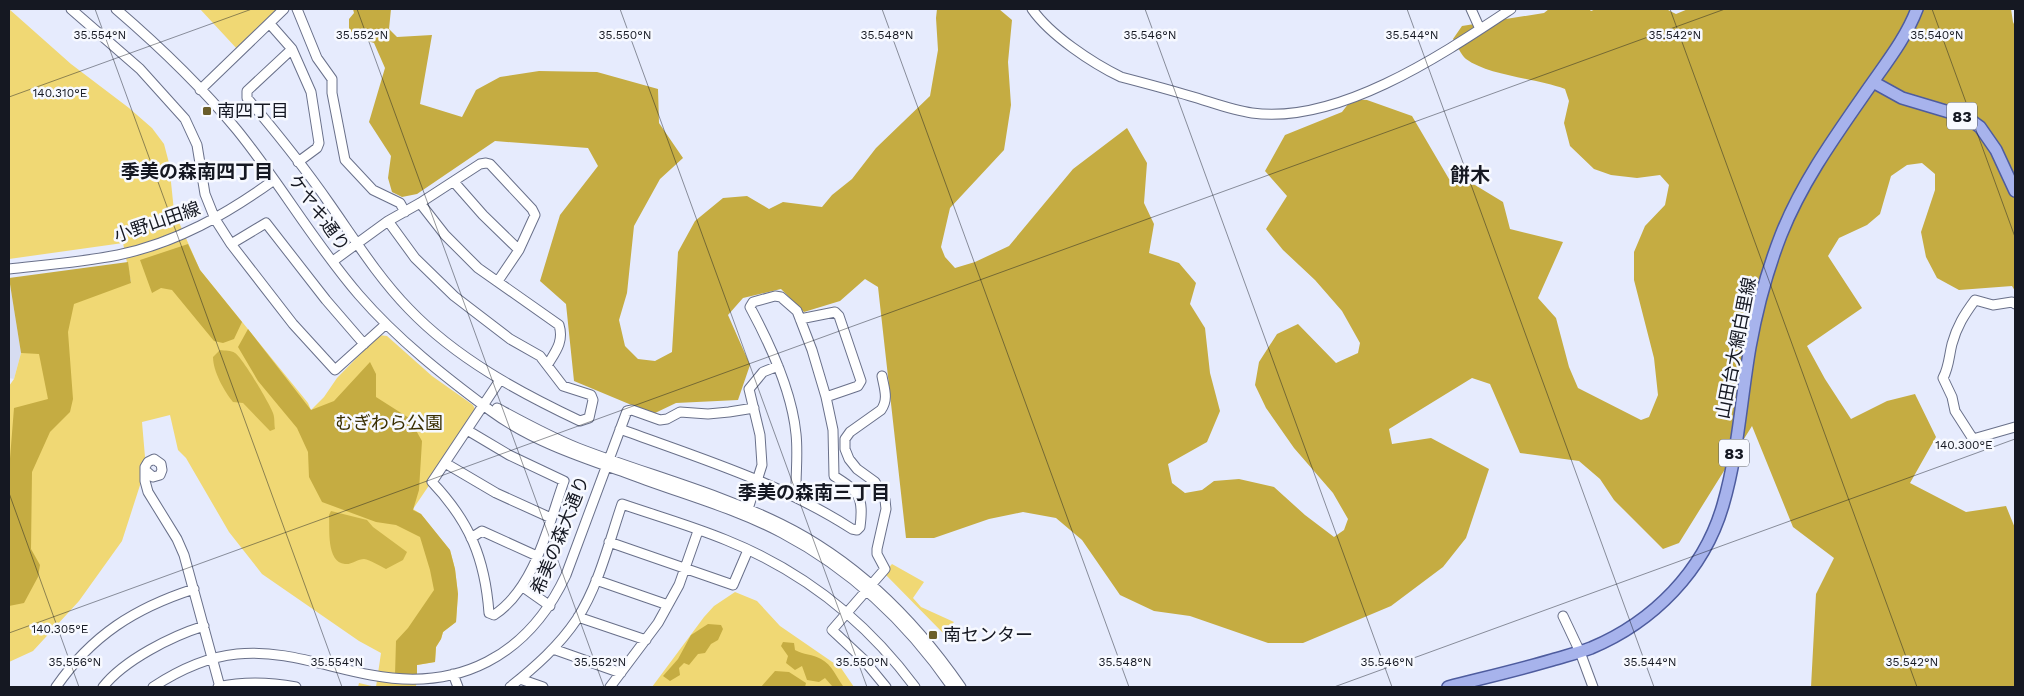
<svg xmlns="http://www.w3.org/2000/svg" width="2024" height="696" viewBox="0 0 2024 696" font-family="'Work Sans','Noto Sans JP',sans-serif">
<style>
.built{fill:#d6dcf1}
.green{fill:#f0d874}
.forest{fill:#c5ac42}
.water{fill:#cdb44a}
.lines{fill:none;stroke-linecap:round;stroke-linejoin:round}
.minor-casing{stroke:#69708a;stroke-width:11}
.major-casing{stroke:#4e5c9e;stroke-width:14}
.minor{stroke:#fff;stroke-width:9}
.major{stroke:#a7b3ec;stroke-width:11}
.ticks{fill:none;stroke:#151822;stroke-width:1;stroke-opacity:0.45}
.poi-dot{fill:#6a5d2a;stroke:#f7f9ff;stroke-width:2}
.labels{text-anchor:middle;stroke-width:5;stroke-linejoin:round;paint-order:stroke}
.shield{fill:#f7f9ff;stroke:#595c64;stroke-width:1}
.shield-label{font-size:16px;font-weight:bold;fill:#151822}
.poi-label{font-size:18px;fill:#151822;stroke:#f7f9ff;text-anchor:start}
.street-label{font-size:18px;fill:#151822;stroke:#f7f9ff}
.park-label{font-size:18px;fill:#382e00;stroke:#f7f9ff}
.neighbourhood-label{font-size:19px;font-weight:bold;fill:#151822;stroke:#f7f9ff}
.quarter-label{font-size:20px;font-weight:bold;fill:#151822;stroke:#f7f9ff}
.ticks-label{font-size:12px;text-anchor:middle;fill:#151822;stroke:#f7f9ff;stroke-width:5;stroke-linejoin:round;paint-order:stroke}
</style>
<rect width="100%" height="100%" fill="#e6ebfd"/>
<path class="built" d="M 9,278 L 21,353 L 14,379 L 9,378 Z"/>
<path class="green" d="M 9,9 L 71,64 L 129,108 L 152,128 L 164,144 L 169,163 L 174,211 L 200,270 L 308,403 L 311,410 L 324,397 L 337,378 L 379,335 L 387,336 L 432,376 L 473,405 L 476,411 L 428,482 L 430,484 L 413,509 L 421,514 L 450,550 L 455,569 L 458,594 L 456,622 L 443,632 L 441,639 L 436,647 L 435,662 L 417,665 L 416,687 L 358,687 L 359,683 L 376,687 L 381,653 L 359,641 L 262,574 L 229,532 L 186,458 L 178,450 L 170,415 L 142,422 L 145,457 L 142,479 L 122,541 L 79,601 L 33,651 L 9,662 L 9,386 L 14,379 L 21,353 L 55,343 L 45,294 L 131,282 L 123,243 L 9,259 Z
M 200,9 L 278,9 L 238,50 Z
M 892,564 L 924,582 L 913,598 L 921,607 L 954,622 L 943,633 L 884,573 Z
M 735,592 L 757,601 L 780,626 L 841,668 L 854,687 L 652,687 L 704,617 L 714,606 Z"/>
<path class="forest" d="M 353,9 L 391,9 L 389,29 L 397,37 L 432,35 L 420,104 L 462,117 L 476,90 L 500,77 L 539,71 L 597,72 L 658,89 L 659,123 L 683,158 L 660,179 L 634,226 L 627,293 L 619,320 L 625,346 L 638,359 L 655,361 L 672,352 L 678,252 L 695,221 L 723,198 L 747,196 L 769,209 L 783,202 L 822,207 L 832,195 L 852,179 L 876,148 L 930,96 L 938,50 L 936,18 L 937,9 L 999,9 L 1012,20 L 1008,62 L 1011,105 L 1004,150 L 950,208 L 941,247 L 945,257 L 955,268 L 975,262 L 1009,246 L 1073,169 L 1127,128 L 1147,163 L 1144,203 L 1154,224 L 1149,253 L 1179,263 L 1196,283 L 1190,304 L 1205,328 L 1210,373 L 1220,411 L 1207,442 L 1168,464 L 1172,483 L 1185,493 L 1202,490 L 1214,481 L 1239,479 L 1274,487 L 1305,515 L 1334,537 L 1344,530 L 1348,519 L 1333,493 L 1294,448 L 1266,408 L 1255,385 L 1259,362 L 1277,334 L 1298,324 L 1336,363 L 1358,353 L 1360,343 L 1342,311 L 1315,280 L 1283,250 L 1266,229 L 1287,196 L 1265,171 L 1285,135 L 1342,112 L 1352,99 L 1367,100 L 1412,116 L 1449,179 L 1475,185 L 1503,202 L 1510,229 L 1563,242 L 1538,298 L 1556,318 L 1569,367 L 1578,388 L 1641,420 L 1649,417 L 1658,395 L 1654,358 L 1634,280 L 1634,252 L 1645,226 L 1665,205 L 1669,185 L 1660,175 L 1637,178 L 1611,175 L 1594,169 L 1570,146 L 1564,123 L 1569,101 L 1565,89 C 1536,78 1489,76 1466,59 C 1461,55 1457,45 1453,39 L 1462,26 L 1544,13 L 1549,9 L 1589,9 L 1591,11 L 1596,9 L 1666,9 L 1676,14 L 1688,9 L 2011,9 L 2013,22 L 2015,26 L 2015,291 L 2012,286 L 1959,290 L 1937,278 L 1926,257 L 1921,232 L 1935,190 L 1935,174 L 1922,163 L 1907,165 L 1891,176 L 1880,214 L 1867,225 L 1839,238 L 1828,256 L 1862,308 L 1807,346 L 1825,379 L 1851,419 L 1887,401 L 1915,394 L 1936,437 L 1910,483 L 1966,512 L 2006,506 L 2015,528 L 2015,687 L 1811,687 L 1816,594 L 1834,558 L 1793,527 L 1752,426 L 1679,543 L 1663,549 L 1614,500 L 1600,479 L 1579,461 L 1520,453 L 1490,384 L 1472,378 L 1389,429 L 1392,444 L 1431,438 L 1489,469 L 1466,538 L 1443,567 L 1391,606 L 1303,643 L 1268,643 L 1190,616 L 1154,611 L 1120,595 L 1082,540 L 1056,518 L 1023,512 L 989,519 L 934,538 L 906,538 L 878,287 L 865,279 L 840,301 L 804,312 L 781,289 L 743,298 L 728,315 L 750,365 L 738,400 L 676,403 L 653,414 L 574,381 L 566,304 L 540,281 L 560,215 L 598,166 L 588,148 L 495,141 L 417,194 L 402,197 L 392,192 L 388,178 L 391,156 L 369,122 L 385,68 L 374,43 L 359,38 L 349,30 L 349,19 L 354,13 Z
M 188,244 L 200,270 L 242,322 L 234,339 L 223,343 L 214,341 L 172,290 L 161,288 L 152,293 L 140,260 Z
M 128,262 L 131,283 L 74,304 L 68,332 L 73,399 L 70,412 L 50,432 L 32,472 L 31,549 L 40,565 L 38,577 L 24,603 L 9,606 L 9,471 L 14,408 L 48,399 L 39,354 L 21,353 L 9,278 Z
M 248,329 L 311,410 L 334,401 L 370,362 L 376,374 L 376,397 L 409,418 L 422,441 L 419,490 L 413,510 L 421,514 L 450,550 L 455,569 L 458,594 L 456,622 L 443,632 L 441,639 L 436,647 L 435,662 L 417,665 L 417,676 L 395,675 L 396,641 L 408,628 L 434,590 L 430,570 L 420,537 L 396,525 L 376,522 L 322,502 L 309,477 L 308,452 L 297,428 L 258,381 L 238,347 Z
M 708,624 L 721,625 L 723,629 L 718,640 L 711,644 L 705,653 L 698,654 L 689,665 L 684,663 L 679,668 L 680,675 L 670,681 L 663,676 L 678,659 L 691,635 Z
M 783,642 L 794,643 L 795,650 C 803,655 813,654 821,659 C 832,665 836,676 843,686 L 832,686 L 825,678 L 819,682 L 807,680 L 802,666 L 795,670 L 786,663 L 788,656 L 781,646 Z
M 775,671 L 789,672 L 806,683 L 805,687 L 761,687 Z"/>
<path class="water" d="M 220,350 C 225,351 231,350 235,353 C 242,357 270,404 273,413 C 275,418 274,424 275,429 L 270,431 L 243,403 L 233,402 C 224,391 213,371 213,357 Z
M 331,511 L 367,520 L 373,527 L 407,552 L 403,560 L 386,569 C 380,566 370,560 364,559 C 358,559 351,565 345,564 C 326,562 330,529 329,515 Z"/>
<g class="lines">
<defs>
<path id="minor" d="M 71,9 L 140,69 L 185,119 L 197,145 L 205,194 L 215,219 L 231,244 L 293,324 L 335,370 L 386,324
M 116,9 C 159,46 201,86 237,130 C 280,183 314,243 359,295 C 398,340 444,376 491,411 C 533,442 584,458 632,475 C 682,494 735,508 782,533 C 852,570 907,622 952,687
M 297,9 L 317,58 L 332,79 L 332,93 L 345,160 L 373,190 L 400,203 L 405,212
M 1032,9 C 1050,35 1092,63 1121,77 C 1144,83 1167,89 1190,96 C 1211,102 1231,110 1252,113 C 1338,125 1443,54 1511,9
M 1471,9 L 1480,29
M 270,24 L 292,49 L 311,92 L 319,143 L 317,148 L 298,162
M 292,49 L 247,91 L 247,98 C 276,132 304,167 329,203 C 355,240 378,277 409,309 C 457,359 519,392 580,421 L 589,418 L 593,400 L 591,395 L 563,386 L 540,356 L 510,339 L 454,296 L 415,258 L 388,221
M 200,90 L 284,9
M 454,182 L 483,215 L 519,250
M 420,203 L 445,235 L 478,268 L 559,325 C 564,341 556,351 548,364
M 231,244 L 266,223 L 326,300 L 364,344
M 333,261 L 388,221 L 420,203 L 480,164 L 486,163 L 490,164 L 532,209 L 535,215 L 519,250 L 498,281
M 9,269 C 45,265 82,262 118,255 C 176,243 227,214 274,180
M 2015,304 L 2012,302 L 1993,305 L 1975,300 C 1964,315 1957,326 1952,344 C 1949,356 1949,367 1943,378 L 1952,397 L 1955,411 L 1973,439 L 2015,427
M 800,319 L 835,312 L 839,316 L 861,381 L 858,386 L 826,397
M 882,376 C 884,388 889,399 881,410 L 850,432 L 845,439 L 845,449 L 849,459 L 857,469 L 875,482 L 885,500 L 886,509 L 877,549 L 877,554 L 885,569 L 832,630 L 863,659 L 886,687
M 497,408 C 523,422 550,437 578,448 C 645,474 716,492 781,524 C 856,561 914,619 961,687
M 620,429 C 699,458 781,483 852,529 L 857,530 L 860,527 C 864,496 859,492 834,476 L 833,430 L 826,397 L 812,350 L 797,311 L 781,297 L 775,296 L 753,302 L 750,307 C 770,344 792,392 796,434 C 798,452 796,470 796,488 L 794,496
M 467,430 L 509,455 L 564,481 C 548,526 535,588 494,615 L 489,613 C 485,559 470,522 432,482 L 500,380
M 445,463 L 496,493 L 551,518
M 146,471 L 153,477 L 160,475 L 162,470 L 161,464 L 154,459 L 148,462 L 145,467 L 145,481 L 148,492 L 177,539 L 184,555 L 220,687
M 748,509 L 762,465 L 760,435 L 749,389 L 763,372 L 778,366
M 471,538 L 482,531 L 537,556
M 609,542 L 733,585 L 748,550
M 596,580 L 668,605
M 523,587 L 550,606
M 1563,616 L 1580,652 L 1593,687
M 578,617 L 646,640
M 553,649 L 621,673
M 453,674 L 458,687
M 520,679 L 543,687
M 56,687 C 92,635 135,608 194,589
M 103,687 C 124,660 172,636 204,626
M 153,687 C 179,670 206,657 237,654 C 282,649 327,667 371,675 C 459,692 528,656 566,575 L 627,411 L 632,410 L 660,420 L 667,419 L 680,412 L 708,414 L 729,412 L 754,408
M 218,687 C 245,681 269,682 296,687
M 510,687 C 535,667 559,646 577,619 C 599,585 609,542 622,504 C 657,516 692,526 726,540 C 803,571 866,621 915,687
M 610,687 L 658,623 L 679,585 L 698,531"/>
<path id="major" d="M 1873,82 L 1902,98 L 1959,115 L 1969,119 L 1980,127 L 1996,150 L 2015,191
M 1448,687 C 1483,678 1518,670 1552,660 C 1565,656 1578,653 1591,648 C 1653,622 1704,571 1723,505 C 1738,454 1741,399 1750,347 C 1757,308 1767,271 1781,235 C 1802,182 1836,135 1868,89 C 1886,63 1906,38 1917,9"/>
</defs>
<use href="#minor" class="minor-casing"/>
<use href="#major" class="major-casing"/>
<use href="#minor" class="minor"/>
<use href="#major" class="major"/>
</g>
<path class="ticks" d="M 95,9 L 342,687M 357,9 L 604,687M 620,9 L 867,687M 882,9 L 1129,687M 1145,9 L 1392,687M 1407,9 L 1654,687M 1670,9 L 1917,687M 1932,9 L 2015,237M 9,97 L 252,9M 9,493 L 79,687M 9,633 L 1725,9M 1334,687 L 2015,439"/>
<g class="poi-dot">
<rect x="202" y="106" width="10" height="10" rx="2.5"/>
<rect x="928" y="630" width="10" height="10" rx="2.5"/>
</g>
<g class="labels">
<g class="shield">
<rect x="1947" y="102.5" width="30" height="27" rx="4"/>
<rect x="1719" y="439.5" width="30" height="27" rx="4"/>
</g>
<g class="shield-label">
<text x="1962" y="122">83</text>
<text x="1734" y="459">83</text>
</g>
<g class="poi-label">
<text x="217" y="117">南四丁目</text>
<text x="943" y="641">南センター</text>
</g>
<g class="street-label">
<text transform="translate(319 213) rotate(54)" y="6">ケヤキ通り</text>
<text transform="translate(157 222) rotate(-19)" y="6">小野山田線</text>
<text transform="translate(1736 348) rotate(-79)" y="6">山田台大網白里線</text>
<text transform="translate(560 535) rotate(-68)" y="6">希美の森大通り</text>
</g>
<g class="park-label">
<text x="389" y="429">むぎわら公園</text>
</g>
<g class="neighbourhood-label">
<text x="197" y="178">季美の森南四丁目</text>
<text x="814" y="499">季美の森南三丁目</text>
</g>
<g class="quarter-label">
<text x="1470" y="182">餅木</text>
</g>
</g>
<g class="ticks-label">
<text x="1937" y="39">35.540°N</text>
<text x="100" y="39">35.554°N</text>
<text x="362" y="39">35.552°N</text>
<text x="625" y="39">35.550°N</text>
<text x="887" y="39">35.548°N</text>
<text x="1150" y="39">35.546°N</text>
<text x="1412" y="39">35.544°N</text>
<text x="1675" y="39">35.542°N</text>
<text x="60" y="97">140.310°E</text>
<text x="1964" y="449">140.300°E</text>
<text x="60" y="633">140.305°E</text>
<text x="75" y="666">35.556°N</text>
<text x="337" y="666">35.554°N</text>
<text x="600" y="666">35.552°N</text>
<text x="862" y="666">35.550°N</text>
<text x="1125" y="666">35.548°N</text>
<text x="1387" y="666">35.546°N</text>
<text x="1650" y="666">35.544°N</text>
<text x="1912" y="666">35.542°N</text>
</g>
<rect width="2024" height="696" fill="none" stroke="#151822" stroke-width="20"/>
</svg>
